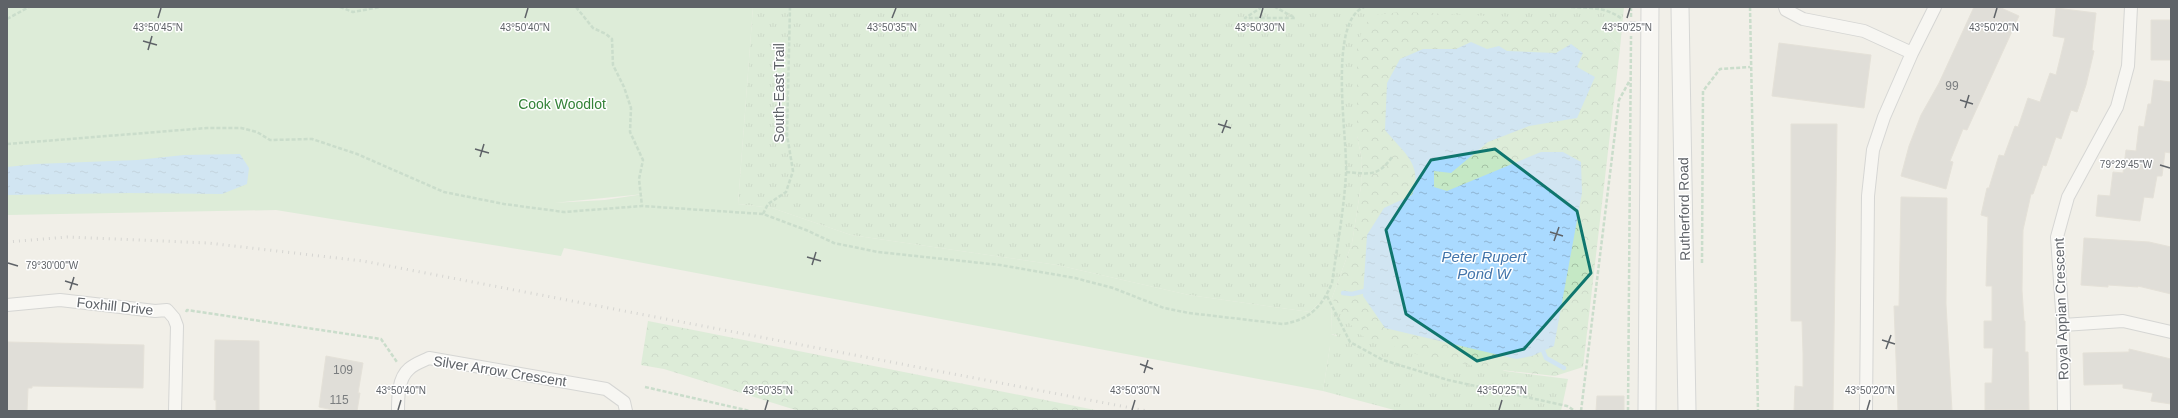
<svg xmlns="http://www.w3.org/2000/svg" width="2178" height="418" viewBox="0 0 2178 418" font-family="Arial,sans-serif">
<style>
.grass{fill:url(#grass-tufts)}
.forest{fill:url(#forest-crowns)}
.green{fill:#c5e8c5;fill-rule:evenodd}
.water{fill:url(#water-ripples)}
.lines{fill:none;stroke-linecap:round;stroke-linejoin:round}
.stream{stroke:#aadaff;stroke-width:4.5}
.building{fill:#cccac5;stroke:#d6d1c6}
.lane-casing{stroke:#b5b8bc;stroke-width:8}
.street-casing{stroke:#b5b8bc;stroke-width:14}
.secondary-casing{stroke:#b6babf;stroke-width:19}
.path{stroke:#9cc7a9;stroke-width:2.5;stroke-dasharray:4 2;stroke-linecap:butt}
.lane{stroke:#fff;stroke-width:6}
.street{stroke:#fff;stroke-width:12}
.secondary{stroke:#fff;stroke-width:17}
.rail{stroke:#b6b7b8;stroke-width:3;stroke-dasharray:1 5;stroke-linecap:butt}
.marked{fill:none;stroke:#0f766e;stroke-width:3;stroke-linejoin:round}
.ticks{fill:none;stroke:#5f6368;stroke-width:1.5}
.labels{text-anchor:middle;stroke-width:3;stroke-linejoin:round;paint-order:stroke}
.number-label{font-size:12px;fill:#7a7d7f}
.street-label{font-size:14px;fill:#5f6368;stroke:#fff}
.park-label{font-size:14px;fill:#348238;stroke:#fff}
.water-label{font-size:15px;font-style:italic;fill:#4174aa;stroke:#fff}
.ticks-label{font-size:10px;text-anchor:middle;fill:#5f6368;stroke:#fff;stroke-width:3;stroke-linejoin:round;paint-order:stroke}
</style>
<defs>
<pattern id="grass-tufts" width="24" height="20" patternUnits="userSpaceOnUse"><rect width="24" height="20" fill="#c5e8c5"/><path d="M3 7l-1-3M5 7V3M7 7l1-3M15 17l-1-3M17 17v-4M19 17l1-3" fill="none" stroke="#a3c0a4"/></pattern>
<pattern id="forest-crowns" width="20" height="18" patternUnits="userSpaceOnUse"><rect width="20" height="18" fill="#c5e8c5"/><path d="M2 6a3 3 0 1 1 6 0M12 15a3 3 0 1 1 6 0" fill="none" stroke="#a3c0a4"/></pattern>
<pattern id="water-ripples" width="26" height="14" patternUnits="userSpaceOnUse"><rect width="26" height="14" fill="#aadaff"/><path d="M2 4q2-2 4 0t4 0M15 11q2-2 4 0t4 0" fill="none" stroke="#8eb4d2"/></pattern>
</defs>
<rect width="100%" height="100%" fill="#f1efe8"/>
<path class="grass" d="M 753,7 L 1624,7 L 1620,48 L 1605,30 L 1357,46 L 1357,136 L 1362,160 L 1361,186 L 1352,243 L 1332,298 L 1505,371 L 1568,379 L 1561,411 L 1398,411 L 1323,391 L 1330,346 L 1337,335 L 1331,334 L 1332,298 L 1321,301 L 1310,312 L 1189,295 L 1057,265 L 851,235 L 772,208 L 738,204 Z"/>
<path class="forest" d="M 1401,12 L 1585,20 L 1605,30 L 1620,48 L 1583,367 L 1555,376 L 1491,369 L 1419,355 L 1362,336 L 1347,321 L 1332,298 L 1352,243 L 1361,186 L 1362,160 L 1357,136 L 1357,46 L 1364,25 L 1375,15 Z
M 648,321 L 1100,411 L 799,411 L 664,369 L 641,365 Z"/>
<path class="green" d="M 7,7 L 753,7 L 738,204 L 772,208 L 851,235 L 1057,265 L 1189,295 L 1310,312 L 1321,301 L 1332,298 L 1331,334 L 1337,336 L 1335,346 L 1330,346 L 1323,391 L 564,248 L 561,256 L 276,210 L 7,215 ZM 644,194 L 605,200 L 552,203 L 553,203 Z"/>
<path class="water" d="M 1471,42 L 1487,49 L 1499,46 L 1507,51 L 1556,53 L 1571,44 L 1583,53 L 1577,67 L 1595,77 L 1577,118 L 1529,126 L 1488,142 L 1451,173 L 1434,171 L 1434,187 L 1447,191 L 1541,152 L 1563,152 L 1581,162 L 1582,193 L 1554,346 L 1532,356 L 1516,359 L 1385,328 L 1363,296 L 1367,235 L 1384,208 L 1412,195 C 1424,165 1403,152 1385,130 L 1387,83 L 1400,59 L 1423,49 L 1456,49 Z
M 240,154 L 249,168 L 247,184 L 222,194 L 130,193 L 7,195 L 7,167 L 36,164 L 137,160 L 184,155 Z"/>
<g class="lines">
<path class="stream" d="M 1343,293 L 1352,294 L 1369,290
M 1541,346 L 1546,358 L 1564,368"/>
</g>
<path class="building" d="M 1974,7 L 1999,7 L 2019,16 L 1967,130 L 1963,129 L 1950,161 L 1953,162 L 1946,189 L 1901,176 L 1909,146 L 1921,115 L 1939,83 Z
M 2056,8 L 2096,13 L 2092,50 L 2094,51 L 2086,85 L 2077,112 L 2071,110 L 2061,139 L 2056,137 L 2046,166 L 2043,165 L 2033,194 L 2031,194 L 2023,230 L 2022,290 L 2024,321 L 2025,321 L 2025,352 L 2028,352 L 2029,410 L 1985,410 L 1985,383 L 1992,383 L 1993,348 L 1984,348 L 1984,321 L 1992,321 L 1992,286 L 1986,286 L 1988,217 L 1981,215 L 1987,188 L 1989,188 L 1999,155 L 2004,156 L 2015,126 L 2018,127 L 2028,98 L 2040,102 L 2050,73 L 2056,75 L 2065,38 L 2053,36 Z
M 2151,20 L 2171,20 L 2171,60 L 2151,60 Z
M 1779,43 L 1871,55 L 1864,108 L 1772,96 Z
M 2154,80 L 2171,82 L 2171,153 L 2165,152 L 2162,176 L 2157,176 L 2153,198 L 2144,197 L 2140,221 L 2096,216 L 2098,195 L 2110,196 L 2113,172 L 2123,173 L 2126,150 L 2136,151 L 2139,126 L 2144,127 L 2148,104 L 2151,104 Z
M 1791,124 L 1837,124 L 1833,411 L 1794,411 L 1795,386 L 1803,387 L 1803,353 L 1802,321 L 1791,321 Z
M 1901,197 L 1947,198 L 1946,304 L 1952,411 L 1898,411 L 1894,306 L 1899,306 Z
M 2084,238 L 2149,242 L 2171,247 L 2171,294 L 2138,286 L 2138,287 L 2108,285 L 2108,287 L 2081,285 Z
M 215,340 L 259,341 L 259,411 L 216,411 L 216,400 L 214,400 Z
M 8,342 L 144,345 L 143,388 L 32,386 L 32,388 L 28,388 L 27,411 L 7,411 Z
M 2129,349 L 2171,359 L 2171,404 L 2151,401 L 2153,393 L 2123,388 L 2123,384 L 2084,385 L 2083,353 L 2129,352 Z
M 326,356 L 363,363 L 358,393 L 360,393 L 357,411 L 338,411 L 319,407 Z
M 1597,396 L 1624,396 L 1624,411 L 1596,411 Z"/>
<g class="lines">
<defs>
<path id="lane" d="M 1631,25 L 1649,27"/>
<path id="street" d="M 1785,7 L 1786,10 L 1803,19 L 1864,31 L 1912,53
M 7,305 L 60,300 L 155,311 L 167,310 L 174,318 L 177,326 L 175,411
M 2063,325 L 2123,321 L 2171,332
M 398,411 C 398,398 398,378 409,369 C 414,364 423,361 429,358 L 606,389 L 624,402 L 626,411
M 1866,411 L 1868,196 L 1873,150 L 1884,117 L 1912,53 L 1935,7
M 2064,411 L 2063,325 L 2057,237 L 2068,197 L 2117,107 L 2128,66 L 2131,7"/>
<path id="secondary" d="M 1680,7 L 1687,411
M 1647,411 L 1650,7"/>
</defs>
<use href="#lane" class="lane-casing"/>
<use href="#street" class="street-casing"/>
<use href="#secondary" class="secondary-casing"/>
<path class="path" d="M 340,7 L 353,12 L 380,7
M 576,7 L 593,28 L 606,34 L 612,39 L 613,65 L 624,87 L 631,108 L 630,132 L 643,160 L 639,179 L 642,206
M 1262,7 L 1245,18 L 1295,18 L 1275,7
M 1571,7 C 1592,8 1606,7 1622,19
M 1750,7 L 1758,411
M 1631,17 L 1631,7
M 7,19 L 29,7
M 7,144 L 207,128 L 241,128 L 257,132 L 270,140 L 312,139 L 357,154 L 444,192 L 504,204 L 564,212 L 642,206 L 763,214 L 806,230 L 834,243 L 878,252 L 1000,265 L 1075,278 L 1113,288 L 1164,308 L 1189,313 L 1283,324 C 1309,320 1322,307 1332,283 C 1337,247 1344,210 1346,173 C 1348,140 1327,22 1364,7
M 1346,172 C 1369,174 1378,177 1392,157
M 763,214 L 768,204 L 786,192 L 793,171 L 787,135 L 790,7
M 1702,263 L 1703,91 L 1720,69 L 1750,67
M 1327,296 L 1350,342 L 1383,360 L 1448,380 L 1567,406 L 1575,411
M 186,312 L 187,310 L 381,339 L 397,362
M 645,387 L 750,411
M 1581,411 L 1619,100 L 1630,80
M 1628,411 L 1631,36"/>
<use href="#lane" class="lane"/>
<use href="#street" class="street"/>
<use href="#secondary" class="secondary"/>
<path class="rail" d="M 7,242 L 67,237 L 208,243 L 363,261 L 1147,411"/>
</g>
<path d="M0 0H2178V418H0ZM 1495,149 L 1577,211 L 1591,273 L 1524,349 L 1477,361 L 1406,314 L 1386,230 L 1431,160 Z" fill="#f1efe8" fill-opacity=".55" fill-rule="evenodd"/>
<path class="marked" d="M 1495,149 L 1577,211 L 1591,273 L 1524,349 L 1477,361 L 1406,314 L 1386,230 L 1431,160 Z"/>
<path class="ticks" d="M 158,18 L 161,8M 525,18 L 528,8M 892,18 L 896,8M 1260,18 L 1263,8M 1627,18 L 1630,8M 1994,18 L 1997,8M 143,41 L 157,45M 148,50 L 152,36M 1960,100 L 1973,104M 1965,108 L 1969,95M 1218,124 L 1231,128M 1222,133 L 1227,120M 475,149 L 489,153M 480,157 L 484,144M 2160,165 L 2170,168M 1550,232 L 1563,236M 1554,241 L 1559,227M 807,257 L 821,261M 8,263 L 18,266M 812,265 L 816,252M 65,281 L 78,285M 70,290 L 74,277M 1882,340 L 1895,344M 1886,349 L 1891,335M 1140,364 L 1153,369M 1144,373 L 1148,360M 398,410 L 401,400M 765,410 L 768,400M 1132,410 L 1135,400M 1499,410 L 1502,400M 1867,410 L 1870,400"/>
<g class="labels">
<g class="number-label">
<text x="1952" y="90">99</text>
<text x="343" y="374">109</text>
<text x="339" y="404">115</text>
</g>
<g class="street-label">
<text transform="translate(779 93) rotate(-90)" y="5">South-East Trail</text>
<text transform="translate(1684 209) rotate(-91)" y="5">Rutherford Road</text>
<text transform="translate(115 306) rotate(6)" y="5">Foxhill Drive</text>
<text transform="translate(2061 309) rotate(-92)" y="5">Royal Appian Crescent</text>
<text transform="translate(500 371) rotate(9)" y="5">Silver Arrow Crescent</text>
</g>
<g class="park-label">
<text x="562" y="109">Cook Woodlot</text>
</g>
<g class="water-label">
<text x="1484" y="262">Peter Rupert<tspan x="1484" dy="17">Pond W</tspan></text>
</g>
</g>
<g class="ticks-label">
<text x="158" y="31">43°50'45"N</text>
<text x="525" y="31">43°50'40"N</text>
<text x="892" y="31">43°50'35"N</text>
<text x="1260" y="31">43°50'30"N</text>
<text x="1627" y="31">43°50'25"N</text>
<text x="1994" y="31">43°50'20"N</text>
<text x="2126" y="168">79°29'45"W</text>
<text x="52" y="269">79°30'00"W</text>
<text x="401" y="394">43°50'40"N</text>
<text x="768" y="394">43°50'35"N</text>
<text x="1135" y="394">43°50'30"N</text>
<text x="1502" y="394">43°50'25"N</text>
<text x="1870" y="394">43°50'20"N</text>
</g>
<rect width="2178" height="418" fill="none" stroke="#5f6368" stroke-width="16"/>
</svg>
